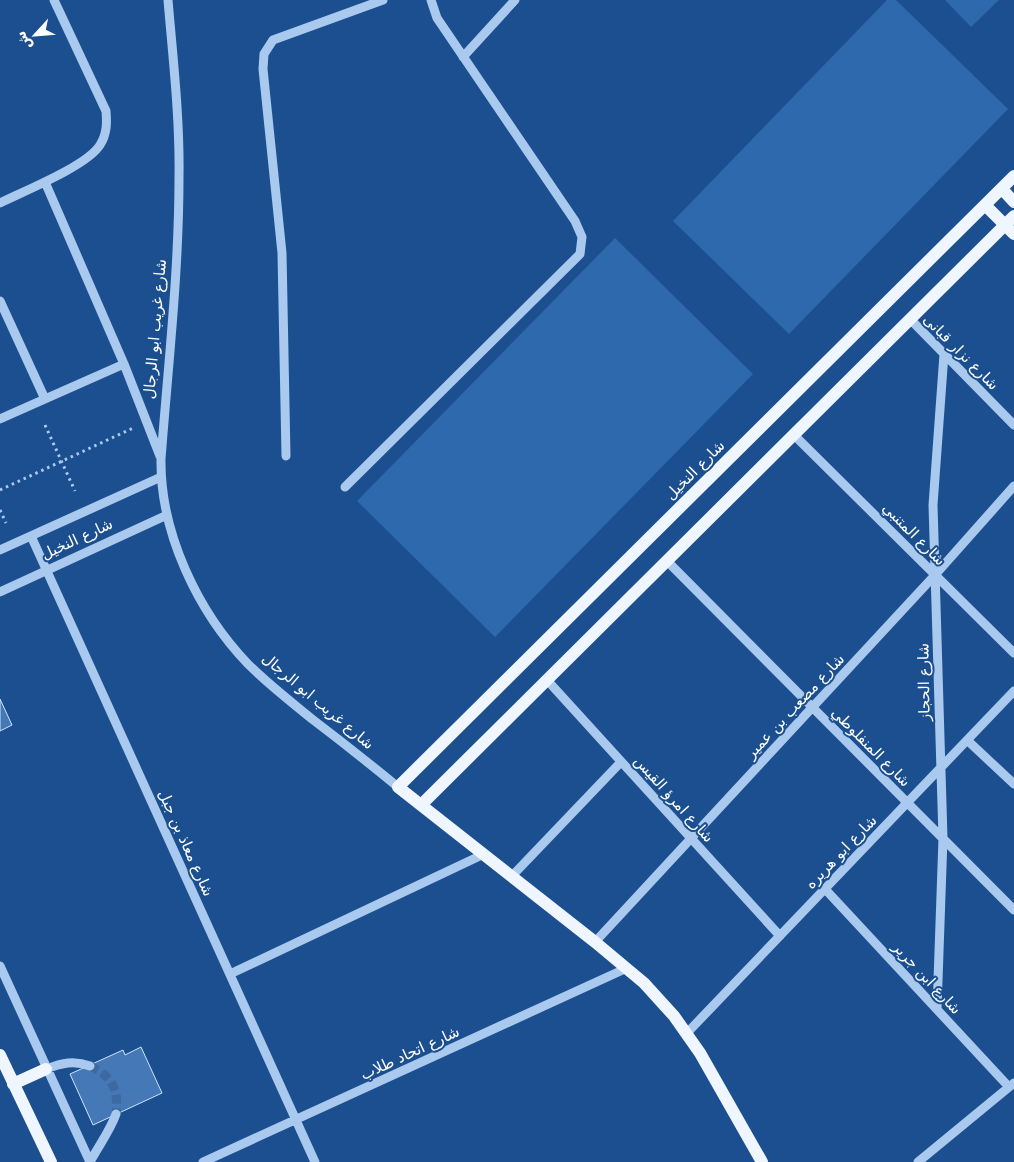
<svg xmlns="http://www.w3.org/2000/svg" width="1014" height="1162" viewBox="0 0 1014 1162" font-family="'DejaVu Sans',Vazirmatn,sans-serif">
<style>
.garden{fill:#2e69ad}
.building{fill:#4478b7;stroke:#cfe3fa}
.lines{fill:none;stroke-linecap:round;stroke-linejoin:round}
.minor-tunnel{stroke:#3d69a0;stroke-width:9;stroke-dasharray:9 4.5;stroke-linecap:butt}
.path{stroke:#a9c9ee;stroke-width:3;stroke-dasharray:2.5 4;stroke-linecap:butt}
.minor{stroke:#a9c9ee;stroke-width:9}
.major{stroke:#f0f6ff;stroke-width:12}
.labels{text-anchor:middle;stroke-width:4;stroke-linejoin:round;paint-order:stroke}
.street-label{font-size:15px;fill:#fff;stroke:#1b4f8f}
</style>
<rect width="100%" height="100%" fill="#1b4f8f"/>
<path class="garden" d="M 887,0 L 896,0 L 1008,109 L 789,334 L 673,221 Z
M 945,0 L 999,0 L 971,27 Z
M 615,238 L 753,374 L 495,637 L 357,501 Z"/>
<path class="building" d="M 0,699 L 12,725 L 0,731 Z
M 141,1047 L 162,1093 L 93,1125 L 70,1074 L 123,1050 L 125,1055 Z"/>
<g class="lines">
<path class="minor-tunnel" d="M 90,1066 C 112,1076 119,1089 116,1114"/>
<path class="path" d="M 45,425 L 75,491
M 0,490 L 133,428
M 0,510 L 6,523"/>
<path class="minor" d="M 168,0 C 173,59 180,119 179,178 C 179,272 168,366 161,459 C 160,533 198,612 248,664 C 268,684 290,701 312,719 C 341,741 370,764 398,787
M 463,57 L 515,0
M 45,182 L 124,364 L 160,456
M 0,203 C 24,191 87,166 100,145 C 107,134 107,123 106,111 L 54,0
M 0,301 L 45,399
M 910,319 L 1014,425
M 0,419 L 124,364
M 794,435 L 1014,653
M 286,456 L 282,253 L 263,69 L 264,54 L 273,40 L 383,0
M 345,487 L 580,254 L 582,237 L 575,221 L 437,18 L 431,0
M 31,536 L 315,1162
M 0,550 L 161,477
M 667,561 L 1014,910
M 0,592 L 167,515
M 547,680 L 780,936
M 967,740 L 1014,784
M 512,876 L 621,762
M 825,889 L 1009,1087
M 595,942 L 935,575 L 1014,486
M 0,966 L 90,1162
M 230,974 L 484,854
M 937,1009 L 943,838 L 933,505 L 944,354
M 687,1033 L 1014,691
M 46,1069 C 62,1063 74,1060 90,1066
M 90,1162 C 99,1145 110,1131 116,1114
M 203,1162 L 627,968
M 918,1162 L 1014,1083"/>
<path class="major" d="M 1002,189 L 1014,202
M 985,205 L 1014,234
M 421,805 L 1014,216
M 0,1055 L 51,1162
M 13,1084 L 46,1069
M 762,1162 L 700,1053 L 674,1016 L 644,983 L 595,942 L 398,787 L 1014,176"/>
</g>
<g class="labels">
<g class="street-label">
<text transform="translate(155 329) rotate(-85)" y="5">شارع غريب ابو الرجال</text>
<text transform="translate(961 352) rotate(45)" y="5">شارع نزار قبانى</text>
<text transform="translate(695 470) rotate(-45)" y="5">شارع النخيل</text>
<text transform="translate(914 534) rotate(45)" y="5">شارع المتنبي</text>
<text transform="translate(77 539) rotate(-25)" y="5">شارع النخيل</text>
<text transform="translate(924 682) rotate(-91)" y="5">شارع الحجاز</text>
<text transform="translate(318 701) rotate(40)" y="5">شارع غريب ابو الرجال</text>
<text transform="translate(795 706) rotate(-47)" y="5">شارع مصعب بن عمير</text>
<text transform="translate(871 747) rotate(45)" y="5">شارع المنفلوطي</text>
<text transform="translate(674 799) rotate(48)" y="5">شارع امرؤ القيس</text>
<text transform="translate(186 843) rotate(66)" y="5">شارع معاذ بن جبل</text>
<text transform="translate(841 852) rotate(-46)" y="5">شارع ابو هريره</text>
<text transform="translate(927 978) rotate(47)" y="5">شارع ابن جرير</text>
<text transform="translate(410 1053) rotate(-25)" y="5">شارع اتحاد طلاب</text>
</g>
</g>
<g transform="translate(35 35) rotate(244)" stroke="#1b4f8f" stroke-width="4" paint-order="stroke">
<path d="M0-4L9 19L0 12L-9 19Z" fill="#ffffff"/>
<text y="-8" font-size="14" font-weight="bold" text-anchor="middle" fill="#ffffff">ش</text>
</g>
</svg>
